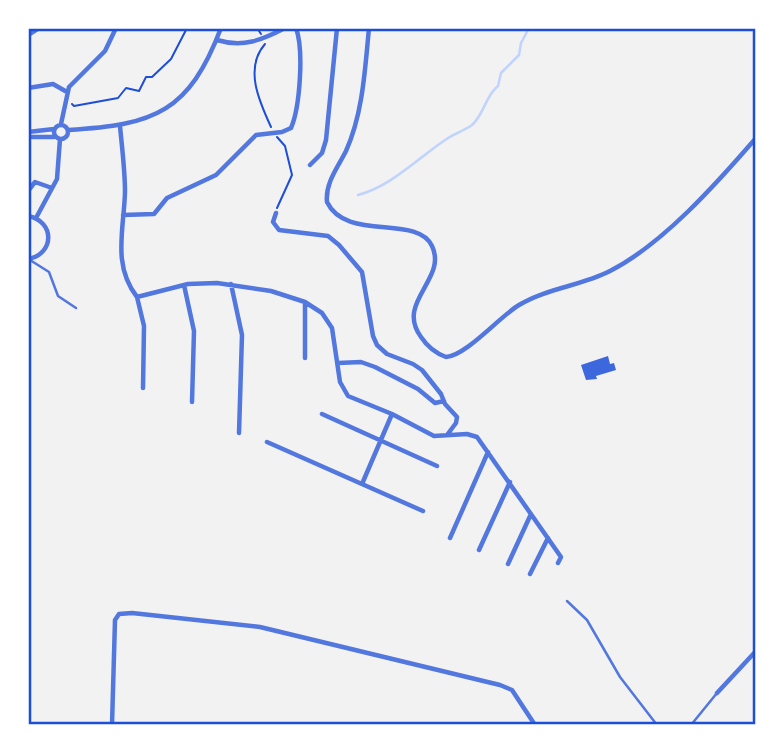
<svg xmlns="http://www.w3.org/2000/svg" width="784" height="753" viewBox="0 0 784 753" font-family="'IBM Plex Sans',sans-serif">
<style>
.lines{fill:none;stroke-linecap:round;stroke-linejoin:round}
.stream{stroke:#bfd3fe;stroke-width:2.5}
.building{fill:#3d67dc}
.path{stroke:#1d4ed8;stroke-width:2}
.service{stroke:#5277de;stroke-width:2.5}
.minor{stroke:#5277de;stroke-width:4.5}
.neatline{fill:none;stroke:#1d4ed8;stroke-width:2.5}
</style>
<rect width="100%" height="100%" fill="#f2f2f2"/>
<g class="lines">
<path class="stream" d="M 358,195 C 392,186 419,157 448,138 C 456,133 465,130 472,125 C 485,113 485,96 498,86 L 501,73 L 519,55 L 521,43 L 529,28"/>
</g>
<path class="building" d="M 608,356 L 610,364 L 614,363 L 616,370 L 596,376 L 597,379 L 586,380 L 581,365 Z"/>
<g class="lines">
<path class="path" d="M 257,28 L 261,34
M 265,44 C 244,68 259,101 271,127
M 72,104 L 74,106 L 118,98 L 126,88 L 139,91 L 146,77 L 152,77 L 171,59 L 187,28
M 277,208 L 292,175 L 285,146 L 277,137"/>
<path class="service" d="M 30,260 L 49,272 L 58,296 L 76,308
M 567,601 L 587,620 L 620,677 L 657,725
M 691,725 L 717,693"/>
<path class="minor" d="M 369,28 C 365,69 363,113 346,151 C 338,167 325,183 327,202 C 346,242 417,214 432,246 C 448,279 395,302 421,337 C 427,346 435,353 446,357 C 467,355 499,317 519,305 C 547,288 581,286 610,271 C 663,244 717,183 756,138
M 28,35 L 39,28
M 217,40 C 243,48 262,40 285,28
M 28,88 L 53,84 L 67,92
M 61,124 L 69,87 L 105,51 L 116,28
M54 132a7 7 0 1 1 14 0a7 7 0 1 1-14 0Z
M 120,126 C 122,148 125,170 125,192 C 124,229 112,265 137,297 L 188,284 L 217,283 L 271,291 L 305,302 L 322,313 L 332,328 L 340,382 L 348,396 L 392,414 L 434,436 L 467,434 L 477,437 L 561,557 L 558,563
M 68,130 C 155,125 189,112 221,28
M 28,132 L 54,129
M 28,137 L 54,137
M 310,165 L 322,153 L 326,140 L 337,28
M 28,191 L 35,182 L 52,188
M 276,213 L 273,222 L 279,230 L 328,236 L 339,245 L 362,272 L 373,336 L 377,345 L 387,354 L 413,364 L 422,370 L 441,394 L 445,404 L 457,417 L 456,423 L 447,435
M 123,215 L 154,214 L 167,198 L 216,175 L 256,135 L 282,132 L 291,128 C 300,107 304,50 296,28
M 28,216 C 55,221 55,254 28,259
M 36,218 L 57,179 L 60,139
M 231,284 L 242,335 L 239,433
M 184,285 L 194,331 L 192,402
M 137,297 L 144,326 L 143,388
M 305,358 L 305,302
M 338,363 L 361,362 L 375,367 L 418,389 L 435,403 L 444,401
M 322,414 L 437,466
M 267,442 L 423,511
M 362,484 L 392,414
M 450,538 L 488,452
M 479,550 L 510,482
M 508,564 L 531,514
M 530,574 L 548,538
M 717,693 L 756,651
M 112,725 L 115,620 L 119,614 L 132,613 L 260,627 L 500,685 L 512,690 L 535,725"/>
</g>
<rect width="784" height="753" fill="none" stroke="#ffffff" stroke-width="60"/>
<rect x="30" y="30" width="724" height="693" class="neatline"/>
</svg>
